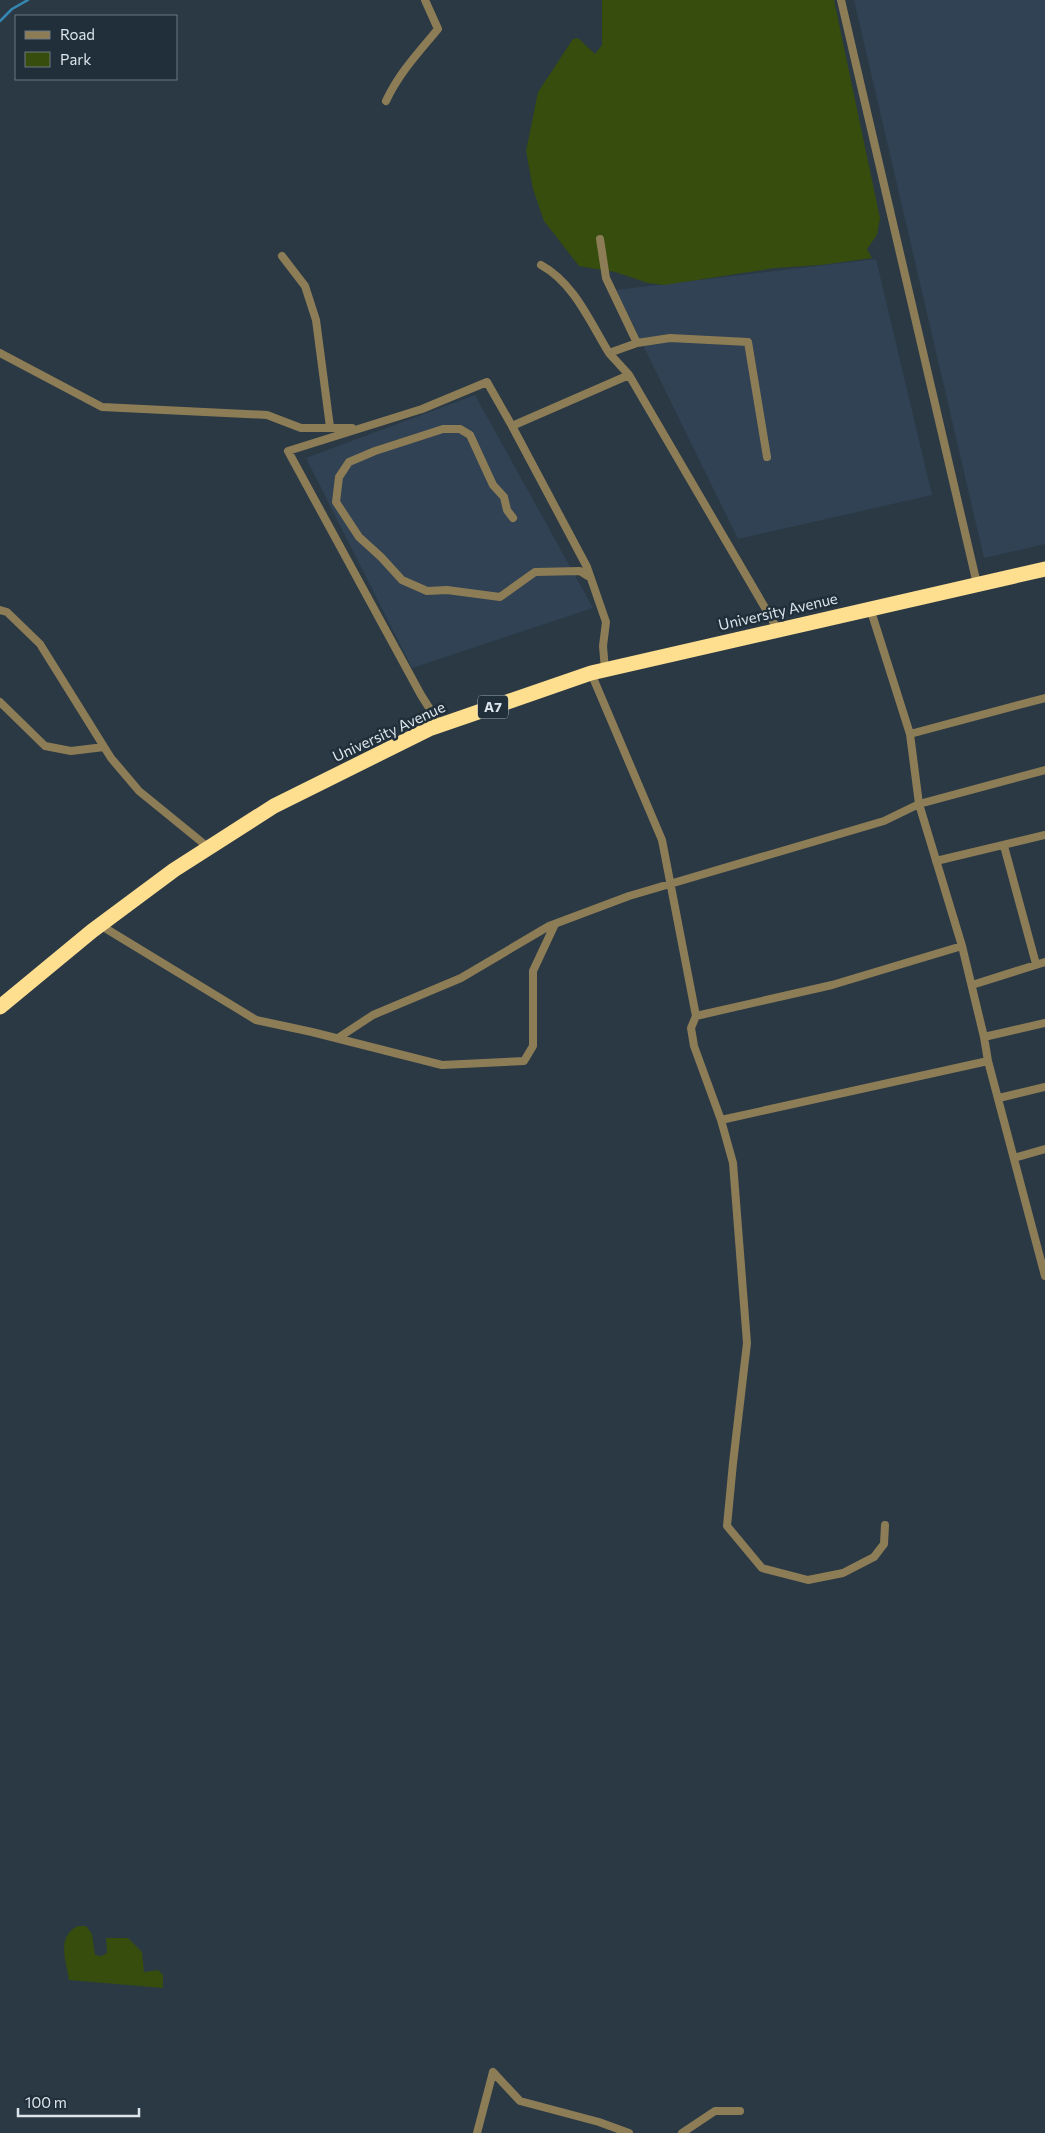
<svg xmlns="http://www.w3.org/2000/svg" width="1045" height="2133" viewBox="0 0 1045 2133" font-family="Commissioner,sans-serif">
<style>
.built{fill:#304253}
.green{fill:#364d0e}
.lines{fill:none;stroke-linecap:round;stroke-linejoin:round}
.stream{stroke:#3688b4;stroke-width:2.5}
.street{stroke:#8d7d56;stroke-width:8}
.highway{stroke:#fede8f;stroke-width:15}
.labels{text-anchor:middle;stroke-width:5;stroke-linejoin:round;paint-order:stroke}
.shield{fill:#212f3a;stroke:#a4aeb7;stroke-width:1}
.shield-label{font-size:14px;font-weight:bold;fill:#dce5ec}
.street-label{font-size:15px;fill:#dce5ec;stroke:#212f3a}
</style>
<rect width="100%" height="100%" fill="#2b3945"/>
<path class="built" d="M 854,0 L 1045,0 L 1045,544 L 984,558 Z
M 876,259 L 932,495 L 738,539 L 616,290 Z
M 475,395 L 593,608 L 412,668 L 306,458 Z"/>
<path class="green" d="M 602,0 L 834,0 L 880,218 L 877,235 L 867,249 L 872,258 L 821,265 L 775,268 L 664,285 L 648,283 L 615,272 L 579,266 L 544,221 L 533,189 L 526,151 L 538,92 L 573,39 L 578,38 L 595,54 L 602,45 Z
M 78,1926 L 86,1926 L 92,1934 L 95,1955 L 101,1956 L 107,1953 L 106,1938 L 128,1938 L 142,1952 L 144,1972 L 158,1970 L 163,1975 L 163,1988 L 69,1980 C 66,1961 56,1936 78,1926 Z"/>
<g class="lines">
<path class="stream" d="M 0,21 L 12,9 L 28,0"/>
<path class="street" d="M 841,0 L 977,584
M 386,101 C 399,73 419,52 438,29 L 425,0
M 600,239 L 606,278 L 637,343 L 609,353 L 629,375
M 282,256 L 305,286 L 316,320 L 330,427
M 541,265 C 574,283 590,322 609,353
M 637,343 L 670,338 L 748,342 L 767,457
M 0,353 L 102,407 L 267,415 L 301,428 L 352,428
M 512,426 L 629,375 L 778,630
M 513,518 L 507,510 L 504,497 L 493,485 L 470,435 L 460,429 L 443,429 L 375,451 L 349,462 L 339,477 L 336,502 L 359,537 L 381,557 L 402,580 L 427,591 L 447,590 L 500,597 L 535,572 L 580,571 L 588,576
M 870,608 L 910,734 L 919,804 L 962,946 L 984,1037 L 988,1061 L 1045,1276
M 0,610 L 7,612 L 40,644 L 111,758 L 139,791 L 209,848
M 591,673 L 662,840 L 696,1016 L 691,1028 L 694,1046 L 721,1120 L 733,1163 L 747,1343 L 733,1463 L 727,1526 L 762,1568 L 808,1580 L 843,1573 L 874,1557 L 884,1544 L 885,1525
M 0,702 L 45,746 L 71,751 L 104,747
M 440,725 L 421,695 L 288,451 L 422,409 L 487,382 L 512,426 L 587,567 L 606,622 L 603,646 L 605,670
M 910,734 L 1045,698
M 1004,846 L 1036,964
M 936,861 L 1045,835
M 100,925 L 256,1020 L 312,1032 L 442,1065 L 524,1061 L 533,1046 L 533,971 L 555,924
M 972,985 L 1045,962
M 696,1016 L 832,985 L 962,946
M 984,1037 L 1045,1023
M 338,1038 L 373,1015 L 461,978 L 549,926 L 629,896 L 884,821 L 919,804 L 1045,770
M 999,1098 L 1045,1087
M 721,1120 L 988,1061
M 1014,1158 L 1045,1149
M 493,2072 L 520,2101 L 599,2122 L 629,2133
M 477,2133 L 493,2072
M 682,2133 L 715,2111 L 740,2111"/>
<path class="highway" d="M 0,1007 L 92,931 L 174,870 L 274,806 L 429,729 L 591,673 L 1045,569"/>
</g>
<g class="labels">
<rect class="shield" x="478" y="695.5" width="30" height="23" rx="4"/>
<g class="shield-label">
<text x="493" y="712">A7</text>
</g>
<g class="street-label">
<text transform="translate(778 612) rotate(-13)" y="5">University Avenue</text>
<text transform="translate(389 732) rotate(-25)" y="5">University Avenue</text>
</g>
</g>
<rect x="15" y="15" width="162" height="65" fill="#212f3a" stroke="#6c7881"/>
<rect x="25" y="31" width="25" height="8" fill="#8d7d56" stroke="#6c7881"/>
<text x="60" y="40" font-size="15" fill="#dce5ec">Road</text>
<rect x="25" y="52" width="25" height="15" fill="#364d0e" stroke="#6c7881"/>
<text x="60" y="65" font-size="15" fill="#dce5ec">Park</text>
<path d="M18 2108v8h121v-8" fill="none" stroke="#dce5ec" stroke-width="2.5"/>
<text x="25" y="2108" font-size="15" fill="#dce5ec" stroke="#212f3a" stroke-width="4" paint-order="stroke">100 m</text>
</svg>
